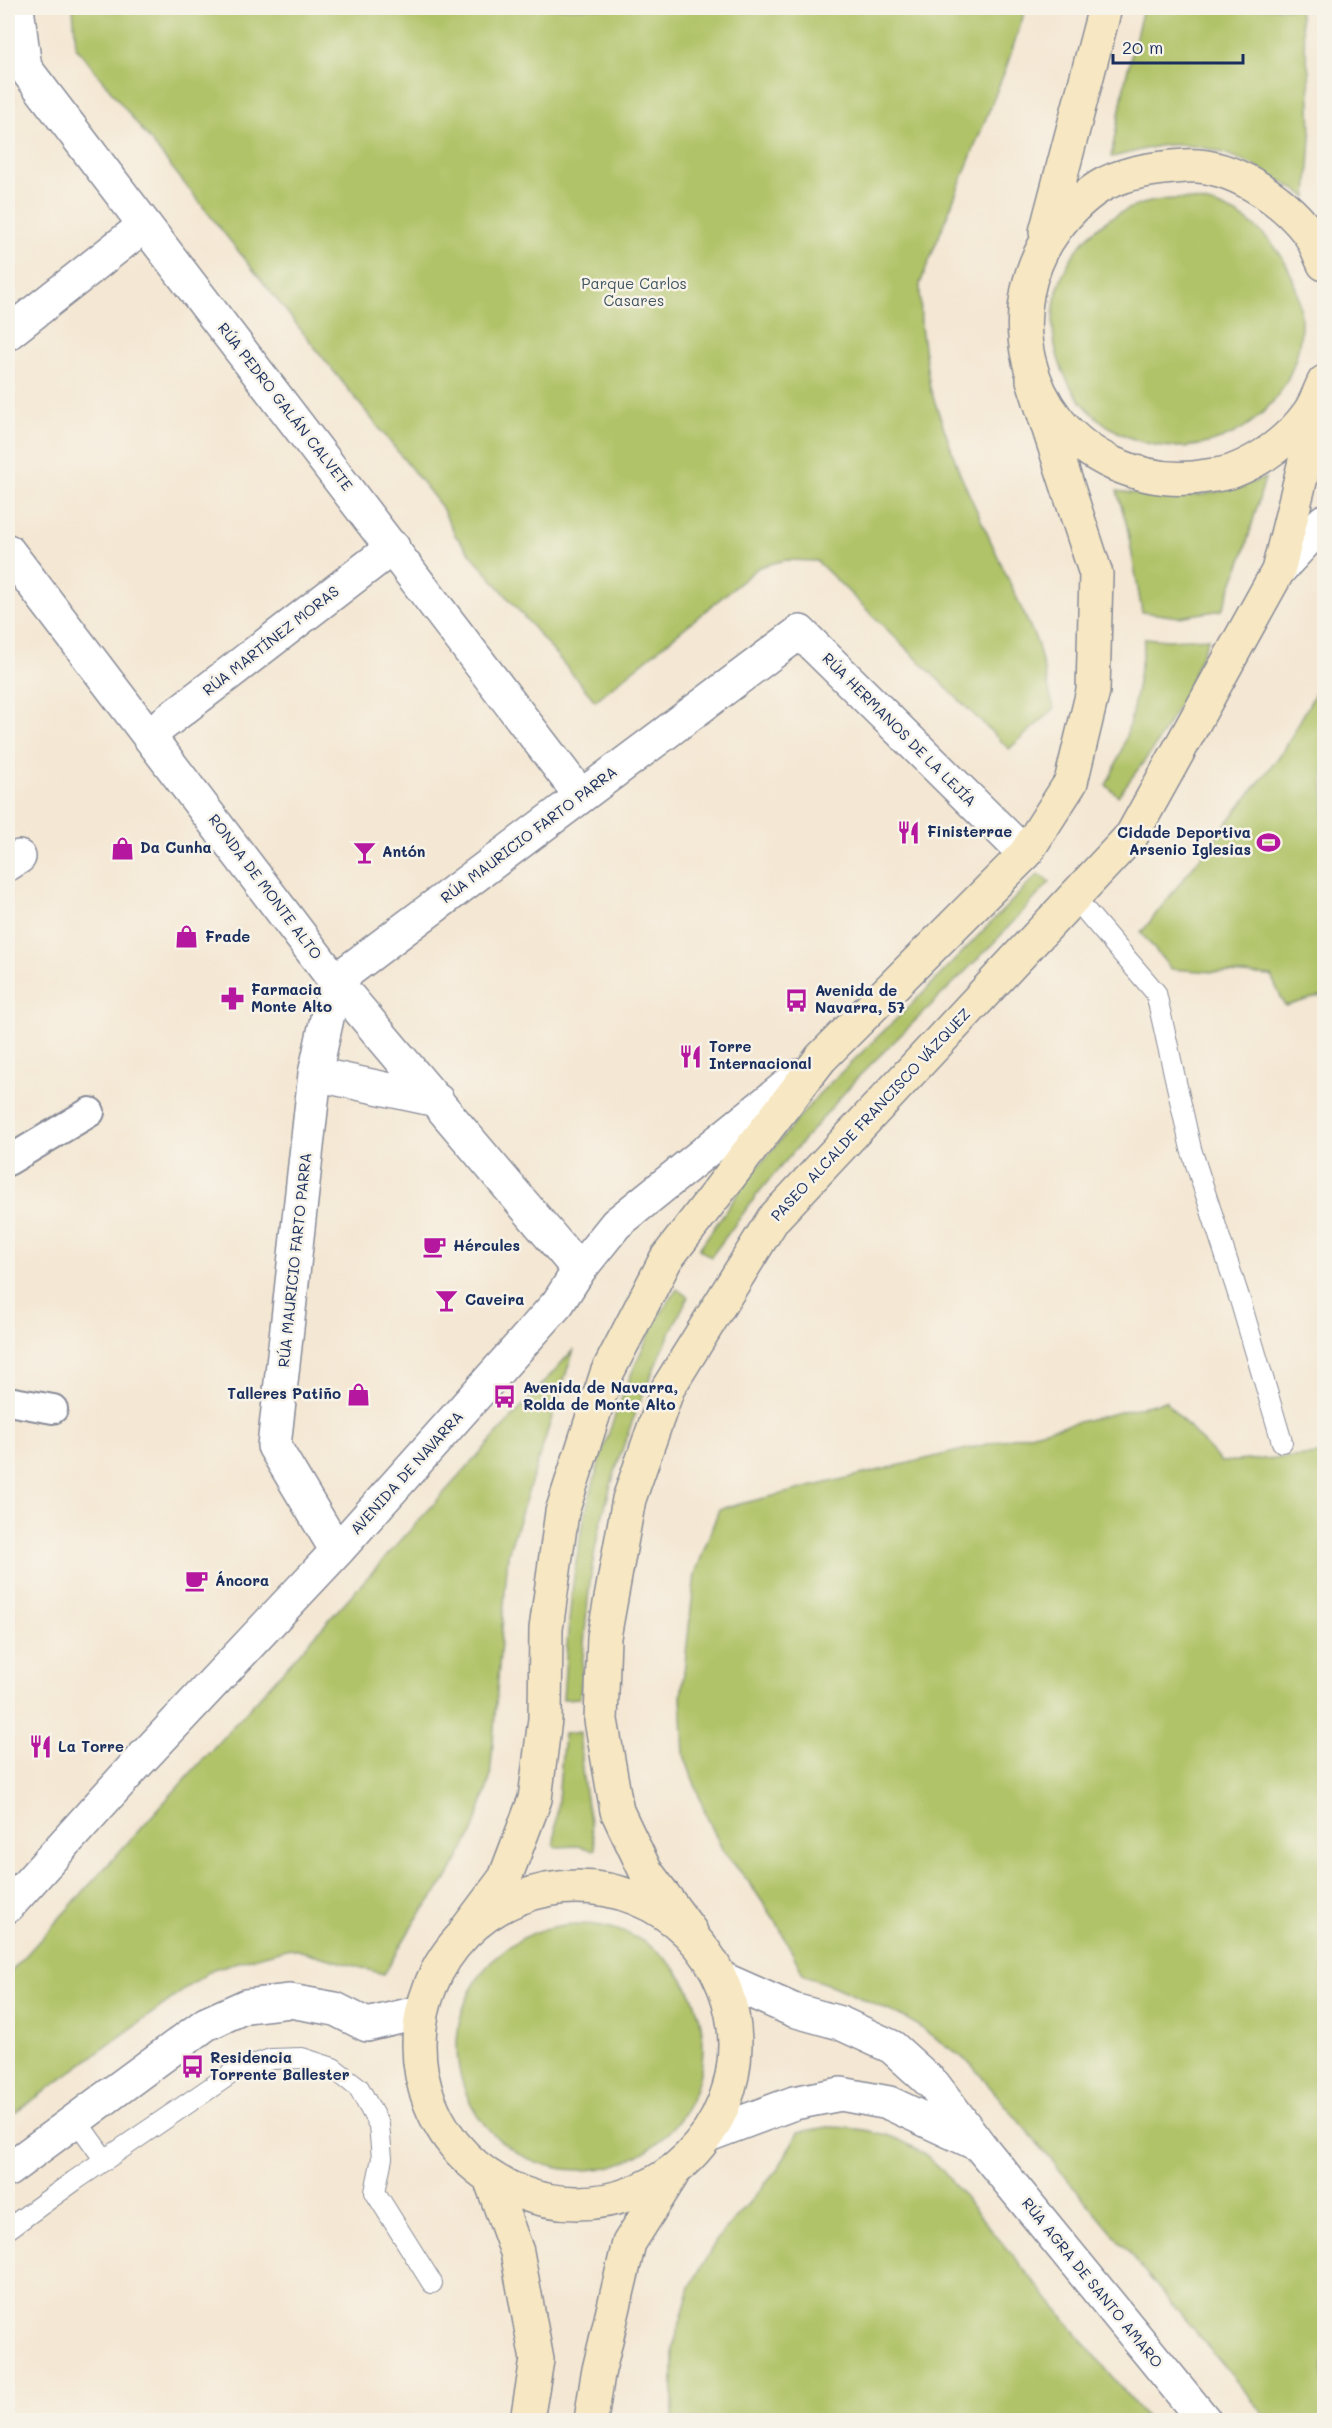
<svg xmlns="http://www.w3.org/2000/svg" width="1332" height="2428" viewBox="0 0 1332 2428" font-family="Mali,sans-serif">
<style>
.green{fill:#b0c367;stroke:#667962;stroke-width:1.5}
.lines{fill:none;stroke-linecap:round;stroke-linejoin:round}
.service-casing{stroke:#888b98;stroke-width:22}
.pedestrian-casing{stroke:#888b98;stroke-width:32}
.minor-casing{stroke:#888b98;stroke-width:36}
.secondary-casing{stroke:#888b98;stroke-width:36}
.service{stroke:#fff;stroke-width:20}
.pedestrian{stroke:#fff;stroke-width:28}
.minor{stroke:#fff;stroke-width:33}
.secondary{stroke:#f7e8c3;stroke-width:33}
.labels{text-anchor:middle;stroke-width:5;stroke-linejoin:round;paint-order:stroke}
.park-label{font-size:15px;fill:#405460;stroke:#f7f3e8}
.street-label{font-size:15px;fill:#1b2f5e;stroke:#f7f3e8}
.poi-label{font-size:15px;font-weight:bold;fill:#1b2f5e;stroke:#f7f3e8;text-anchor:start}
</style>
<rect width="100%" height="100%" fill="#f7f3e8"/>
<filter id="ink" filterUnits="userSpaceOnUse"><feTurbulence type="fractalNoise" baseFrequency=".0167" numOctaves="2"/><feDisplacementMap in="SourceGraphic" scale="12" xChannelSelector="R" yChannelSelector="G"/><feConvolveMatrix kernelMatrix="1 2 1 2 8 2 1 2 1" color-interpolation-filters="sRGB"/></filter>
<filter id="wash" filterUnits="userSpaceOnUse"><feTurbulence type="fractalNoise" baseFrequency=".008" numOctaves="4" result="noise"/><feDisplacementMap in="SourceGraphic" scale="24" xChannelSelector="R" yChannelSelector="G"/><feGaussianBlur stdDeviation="1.35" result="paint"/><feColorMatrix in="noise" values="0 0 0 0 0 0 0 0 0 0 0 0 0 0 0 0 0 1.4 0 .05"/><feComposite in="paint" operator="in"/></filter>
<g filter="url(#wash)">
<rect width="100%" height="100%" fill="#f4e7d3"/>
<path class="green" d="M 73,8 L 1026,8 L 1006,68 L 920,284 L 921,327 L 930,388 L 960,474 L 1037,642 L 1054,709 L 1009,749 L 817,561 L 785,560 L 759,567 L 595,701 L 455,535 L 441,506 L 76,47 Z
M 1143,8 L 1299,8 L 1309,72 L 1311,138 L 1307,197 C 1263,169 1220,142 1166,145 C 1148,147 1129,154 1111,157 L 1126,77 Z
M1053 323a124 124 0 1 1 248 0a124 124 0 1 1-248 0Z
M 1265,478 L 1244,553 L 1222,610 L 1179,617 L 1142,612 L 1127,526 L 1117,491 C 1178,501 1207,498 1265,478 Z
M 1145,638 L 1167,640 L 1209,638 L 1183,698 L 1154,748 L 1118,796 L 1106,785 C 1131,740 1137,689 1145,638 Z
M 1324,677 L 1324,995 L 1285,1006 L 1271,976 L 1171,969 L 1141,933 L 1284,750 Z
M 1038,874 L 1050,882 L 989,948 L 856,1079 L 759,1192 L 711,1257 L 699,1249 L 747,1180 L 819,1094 L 922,994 Z
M 677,1289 L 688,1297 C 646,1379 607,1475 592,1567 C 586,1610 583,1654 580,1698 L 563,1699 C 566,1654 569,1607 576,1562 C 585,1503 604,1442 626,1387 C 640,1353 655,1318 677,1289 Z
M 574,1349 L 508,1554 L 490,1779 L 473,1832 L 449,1876 L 415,1921 L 384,1974 L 290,1948 L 213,1969 L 8,2118 L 8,1975 Z
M 1165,1401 L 1221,1462 L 1320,1455 L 1324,1467 L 1324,2420 L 1269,2420 L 970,2063 L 908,2019 L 833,1986 L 804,1976 L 777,1923 L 748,1881 L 723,1851 L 706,1815 L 684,1755 L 681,1698 L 695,1574 L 719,1509 Z
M 580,1732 C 580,1771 587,1808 595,1846 L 595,1849 L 592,1850 L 579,1846 L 556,1847 L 554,1843 L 564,1734 Z
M457 2047a123 123 0 1 1 246 0a123 123 0 1 1-246 0Z
M 828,2127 C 858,2128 887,2131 913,2147 C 924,2153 933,2163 942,2170 L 1148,2420 L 673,2420 L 673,2348 L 690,2287 L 716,2241 L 778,2169 L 798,2132 Z"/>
</g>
<g filter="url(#ink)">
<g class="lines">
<defs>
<path id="service" d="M 1074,897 L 1156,993 L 1191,1149 L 1240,1300 L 1282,1442
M 76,2120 L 104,2159
M 8,2229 L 74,2181 L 235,2071 L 271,2059 L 302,2058 L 333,2068 L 359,2088 L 379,2125 L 382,2158 L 375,2192 L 432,2283"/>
<path id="pedestrian" d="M 8,1161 L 90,1112
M 8,1401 L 53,1409"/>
<path id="minor" d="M 17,8 L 25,68 L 581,796
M 8,333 L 145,225
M 8,551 L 335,981 L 579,1270
M 1278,571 L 1324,521
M 149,735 L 393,547
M 8,864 L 19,857
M 315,1074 L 437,1100
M 337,1551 L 274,1446 L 315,1074 L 335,981 L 800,632 L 1025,854
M 8,1906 L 132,1769 L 337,1551 L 558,1303 L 579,1270 L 616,1224 L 799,1076
M 723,1979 L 793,2010 L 840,2023 L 892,2047 L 934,2085 L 980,2146 L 1204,2420
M 711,2134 L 794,2103 L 841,2094 L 889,2103 L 975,2143
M 8,2170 L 206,2024 L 246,2006 L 290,2001 L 335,2009 L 367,2025 L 421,2012"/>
<path id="secondary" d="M 1046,232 L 1105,8
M 1324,264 C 1319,254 1315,241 1308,232 C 1282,198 1230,163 1185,166 C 1157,168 1132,171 1106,183 C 1087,193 1069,211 1056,228 C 997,307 1023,423 1114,464 C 1144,477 1175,482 1207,476 C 1215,475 1225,474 1233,471 C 1262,460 1290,439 1308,414 C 1315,405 1319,392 1324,382
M419 2045a158 158 0 1 1 316 0a158 158 0 1 1-316 0Z
M 466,1930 L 505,1878 L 535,1799 L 545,1719 L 546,1629 L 562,1512 L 607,1373 L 666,1259 L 821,1058 L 1025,854 L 1071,782 L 1093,691 L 1096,574 L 1033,380
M 691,1932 L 645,1870 L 617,1811 L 601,1720 L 604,1637 L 629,1499 L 668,1388 L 773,1219 L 1132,835 L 1278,571 L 1308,449 L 1308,414
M 490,2178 L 517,2252 L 537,2360 L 527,2420
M 591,2420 L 598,2374 L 629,2243 L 672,2175"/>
</defs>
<use href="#service" class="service-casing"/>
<use href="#pedestrian" class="pedestrian-casing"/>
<use href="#minor" class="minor-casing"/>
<use href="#secondary" class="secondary-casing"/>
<use href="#service" class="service"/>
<use href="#pedestrian" class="pedestrian"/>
<use href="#minor" class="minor"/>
<use href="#secondary" class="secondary"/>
</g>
</g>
<defs>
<symbol id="restaurant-bare" viewBox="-9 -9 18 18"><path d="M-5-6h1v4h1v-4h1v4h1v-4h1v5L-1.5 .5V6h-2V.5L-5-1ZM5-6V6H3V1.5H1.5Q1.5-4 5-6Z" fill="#b5179e" stroke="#f7f3e8" stroke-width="2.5" paint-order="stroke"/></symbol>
<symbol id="stadium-bare" viewBox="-9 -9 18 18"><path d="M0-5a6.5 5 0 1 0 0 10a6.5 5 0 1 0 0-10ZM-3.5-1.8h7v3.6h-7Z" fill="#b5179e" stroke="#f7f3e8" stroke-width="2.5" paint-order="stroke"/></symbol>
<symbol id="shop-bare" viewBox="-9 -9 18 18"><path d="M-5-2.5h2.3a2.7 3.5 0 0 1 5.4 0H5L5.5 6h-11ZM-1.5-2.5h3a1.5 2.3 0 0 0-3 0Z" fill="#b5179e" stroke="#f7f3e8" stroke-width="2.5" paint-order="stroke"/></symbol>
<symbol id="bar-bare" viewBox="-9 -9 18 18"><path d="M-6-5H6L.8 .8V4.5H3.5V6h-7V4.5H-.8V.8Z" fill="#b5179e" stroke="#f7f3e8" stroke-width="2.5" paint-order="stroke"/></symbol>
<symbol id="pharmacy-bare" viewBox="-9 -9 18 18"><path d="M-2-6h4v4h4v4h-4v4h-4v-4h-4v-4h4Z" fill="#b5179e" stroke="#f7f3e8" stroke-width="2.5" paint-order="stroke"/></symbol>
<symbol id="bus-bare" viewBox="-9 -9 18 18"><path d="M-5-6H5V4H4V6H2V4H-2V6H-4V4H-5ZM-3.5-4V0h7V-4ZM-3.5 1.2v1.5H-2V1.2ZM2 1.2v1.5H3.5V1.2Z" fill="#b5179e" stroke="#f7f3e8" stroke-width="2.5" paint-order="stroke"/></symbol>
<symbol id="cafe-bare" viewBox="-9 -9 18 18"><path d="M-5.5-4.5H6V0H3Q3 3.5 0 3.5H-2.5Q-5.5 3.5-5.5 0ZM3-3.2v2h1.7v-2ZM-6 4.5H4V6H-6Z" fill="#b5179e" stroke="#f7f3e8" stroke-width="2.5" paint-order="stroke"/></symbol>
</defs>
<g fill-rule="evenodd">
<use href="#restaurant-bare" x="892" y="816" width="33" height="33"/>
<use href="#stadium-bare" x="1252" y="826" width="33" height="33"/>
<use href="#shop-bare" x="106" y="832" width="33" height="33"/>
<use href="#bar-bare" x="348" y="836" width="33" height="33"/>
<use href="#shop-bare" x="170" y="920" width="33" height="33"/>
<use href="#pharmacy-bare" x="216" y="982" width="33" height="33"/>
<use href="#bus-bare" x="780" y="984" width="33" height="33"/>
<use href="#restaurant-bare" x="674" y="1040" width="33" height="33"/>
<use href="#cafe-bare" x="418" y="1230" width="33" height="33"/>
<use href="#bar-bare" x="430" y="1284" width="33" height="33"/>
<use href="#shop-bare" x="342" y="1378" width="33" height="33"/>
<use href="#bus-bare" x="488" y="1380" width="33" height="33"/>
<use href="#cafe-bare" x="180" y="1564" width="33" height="33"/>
<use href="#restaurant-bare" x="24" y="1730" width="33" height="33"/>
<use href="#bus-bare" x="176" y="2050" width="33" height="33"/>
</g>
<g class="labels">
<g class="park-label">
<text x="634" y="289">Parque Carlos<tspan x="634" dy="17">Casares</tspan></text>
</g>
<g class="street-label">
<text transform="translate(285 407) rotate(52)" y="5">RÚA PEDRO GALÁN CALVETE</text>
<text transform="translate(271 641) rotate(-38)" y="5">RÚA MARTÍNEZ MORAS</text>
<text transform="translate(899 730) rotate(45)" y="5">RÚA HERMANOS DE LA LEJÍA</text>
<text transform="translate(529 835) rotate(-37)" y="5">RÚA MAURICIO FARTO PARRA</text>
<text transform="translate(265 887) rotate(53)" y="5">RONDA DE MONTE ALTO</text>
<text transform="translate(871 1115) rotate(-47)" y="5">PASEO ALCALDE FRANCISCO VÁZQUEZ</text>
<text transform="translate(295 1260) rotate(-84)" y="5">RÚA MAURICIO FARTO PARRA</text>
<text transform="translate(407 1473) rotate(-48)" y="5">AVENIDA DE NAVARRA</text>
<text transform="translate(1092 2283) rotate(51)" y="5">RÚA AGRA DE SANTO AMARO</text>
</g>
<g class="poi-label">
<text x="927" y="837">Finisterrae</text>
<text x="1251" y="838" text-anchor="end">Cidade Deportiva<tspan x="1251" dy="17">Arsenio Iglesias</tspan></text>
<text x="140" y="853">Da Cunha</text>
<text x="382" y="857">Antón</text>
<text x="205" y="942">Frade</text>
<text x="251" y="995">Farmacia<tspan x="251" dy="17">Monte Alto</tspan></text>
<text x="815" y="996">Avenida de<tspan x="815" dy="17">Navarra, 57</tspan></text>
<text x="709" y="1052">Torre<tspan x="709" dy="17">Internacional</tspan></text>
<text x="453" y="1251">Hércules</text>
<text x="465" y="1305">Caveira</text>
<text x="523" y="1393">Avenida de Navarra,<tspan x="523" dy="17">Rolda de Monte Alto</tspan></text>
<text x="341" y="1399" text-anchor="end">Talleres Patiño</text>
<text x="215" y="1586">Áncora</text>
<text x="58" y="1752">La Torre</text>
<text x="210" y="2063">Residencia<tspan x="210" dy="17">Torrente Ballester</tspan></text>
</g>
</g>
<rect width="1332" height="2428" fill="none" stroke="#f7f3e8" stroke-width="30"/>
<path d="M1113 54v9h130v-9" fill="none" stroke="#1b2f5e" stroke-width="3"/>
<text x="1122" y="54" font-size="18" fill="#1b2f5e" stroke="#f7f3e8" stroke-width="4.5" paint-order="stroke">20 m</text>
</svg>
